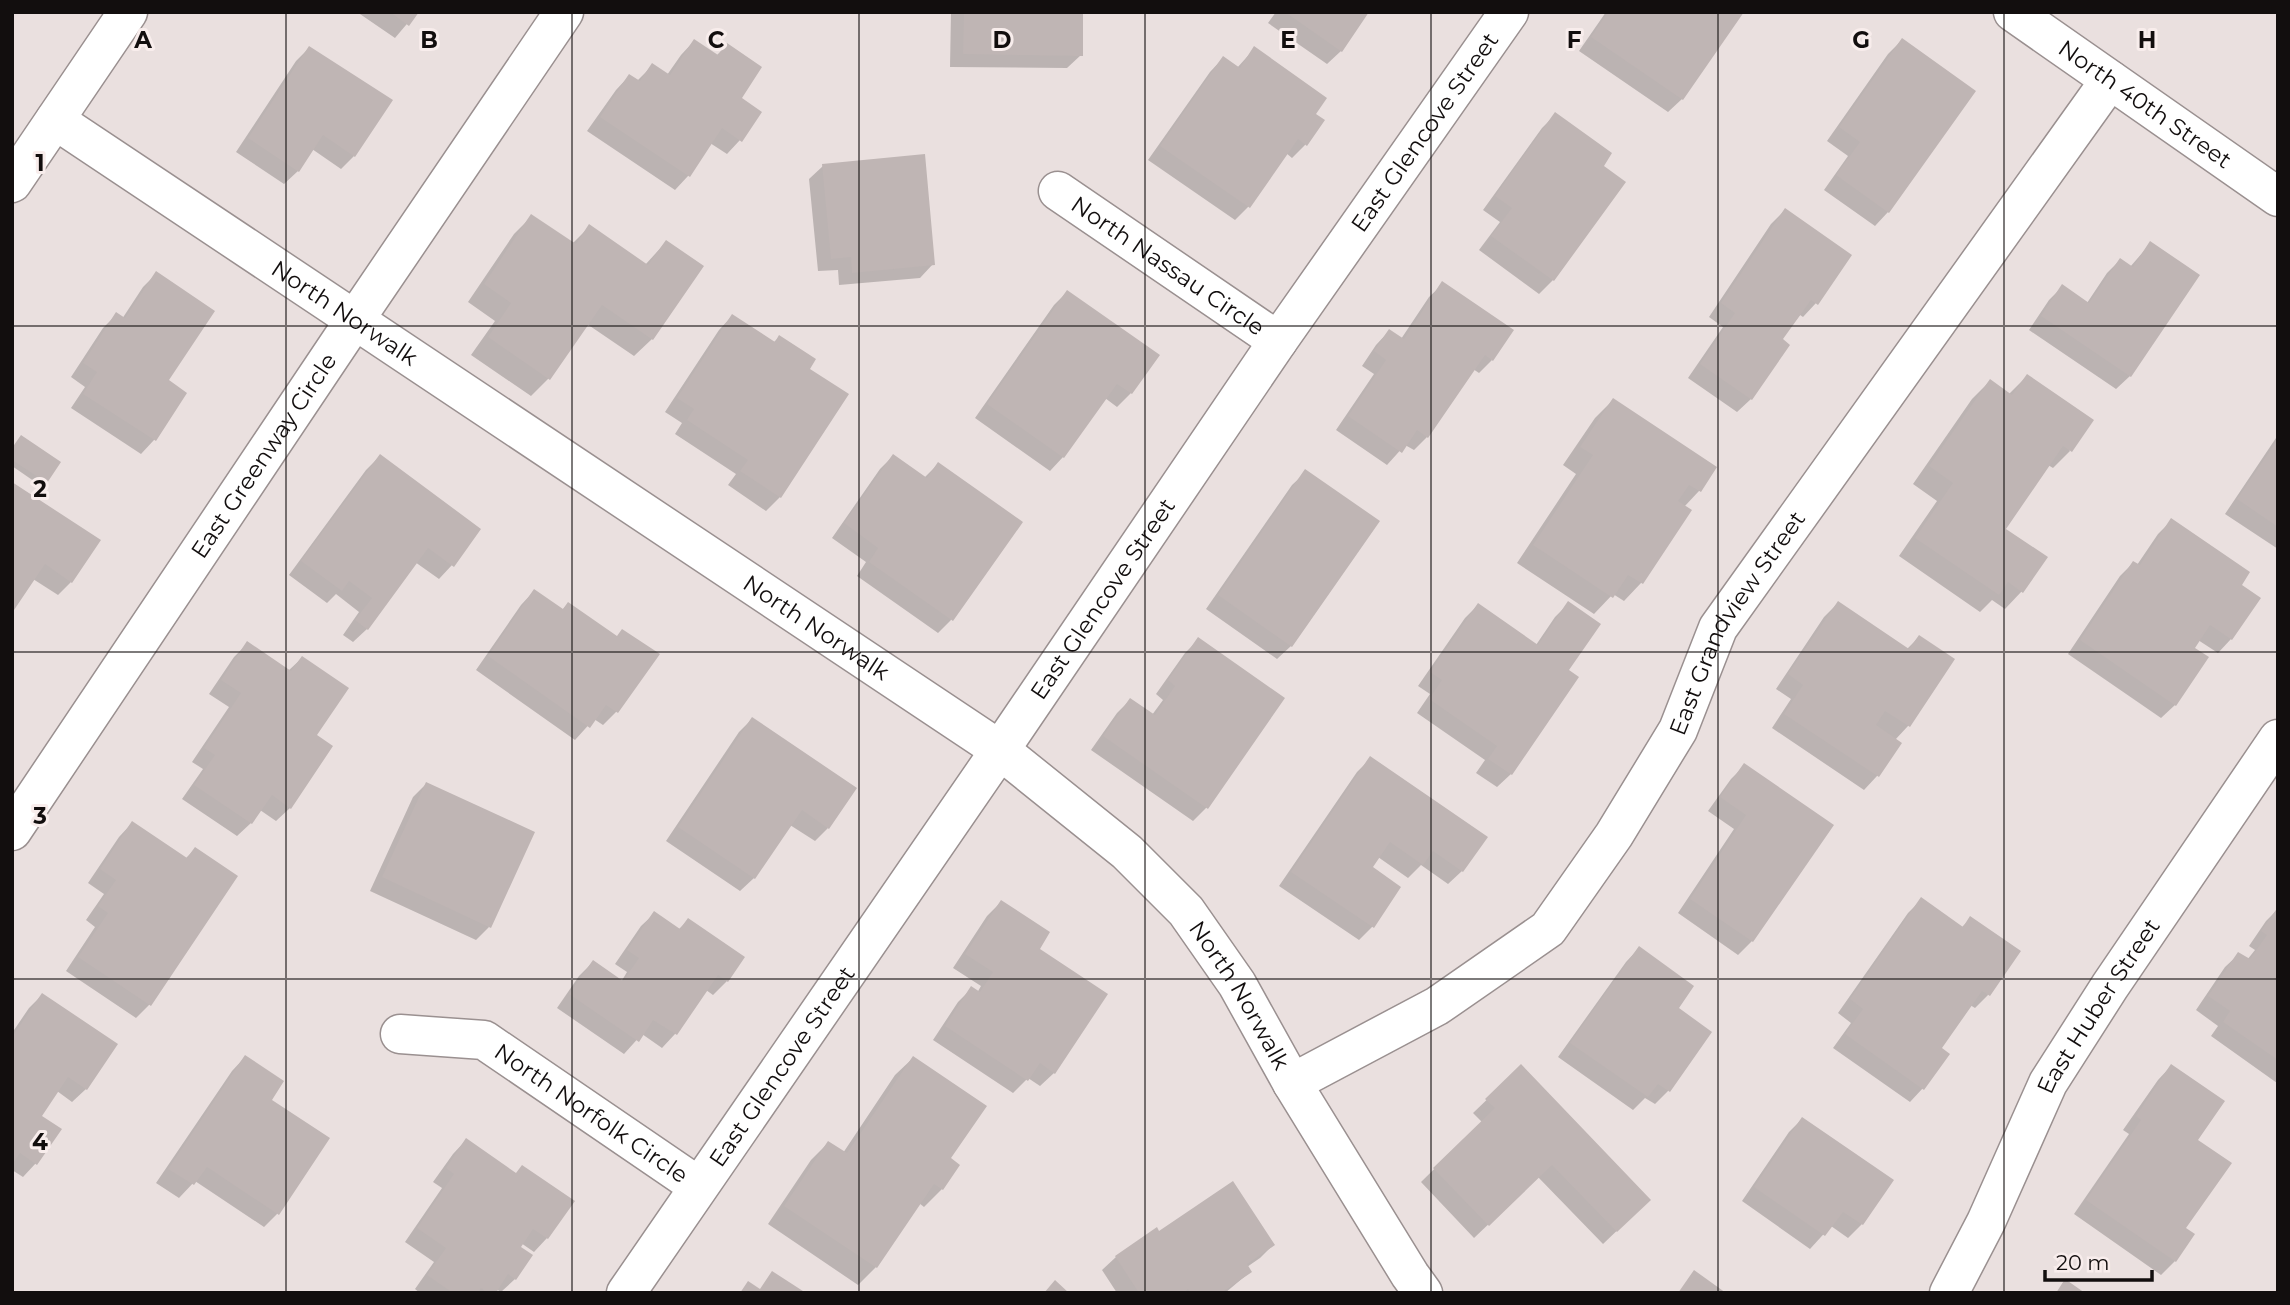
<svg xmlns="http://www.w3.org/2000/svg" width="2290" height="1305" viewBox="0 0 2290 1305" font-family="Montserrat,sans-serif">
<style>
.shadow{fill:#0003}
.building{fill:#bfb5b4}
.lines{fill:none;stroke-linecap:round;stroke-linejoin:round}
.minor-casing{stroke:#9a9090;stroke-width:41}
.tertiary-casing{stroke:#9a9090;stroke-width:41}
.secondary-casing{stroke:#9a9090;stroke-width:41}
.minor{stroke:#fff;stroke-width:38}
.tertiary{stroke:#fff;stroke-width:38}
.secondary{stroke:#fff;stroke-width:38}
.grid{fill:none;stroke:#120e0e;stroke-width:2;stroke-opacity:0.55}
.labels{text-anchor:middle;stroke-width:6;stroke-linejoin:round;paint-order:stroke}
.street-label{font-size:23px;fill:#120e0e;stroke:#f8edec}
.grid-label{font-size:23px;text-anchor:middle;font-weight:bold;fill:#120e0e;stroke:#f8edec;stroke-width:6;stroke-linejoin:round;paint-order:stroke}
</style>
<rect width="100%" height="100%" fill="#eae0df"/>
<path class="shadow" d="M 357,12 L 417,12 L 395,38 Z
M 951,12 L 1082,12 L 1081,55 L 1067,68 L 950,67 Z
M 1276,12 L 1367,12 L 1341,51 L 1327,64 L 1268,23 Z
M 1606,12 L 1742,12 L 1682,99 L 1668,112 L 1579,51 Z
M 1902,40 L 1888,212 L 1875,226 L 1824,190 L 1848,156 L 1827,141 L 1888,54 Z
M 694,41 L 716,56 L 727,45 L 739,99 L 740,140 L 727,154 L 710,143 L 688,176 L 675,190 L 587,131 L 616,90 L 629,76 L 637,81 L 653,65 L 667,75 L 681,55 Z
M 309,48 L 354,156 L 341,169 L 312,149 L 298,171 L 284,184 L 236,152 L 296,61 Z
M 1254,49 L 1314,115 L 1305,145 L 1292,158 L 1286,153 L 1248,207 L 1235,220 L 1148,160 L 1210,72 L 1223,58 L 1237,68 Z
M 1555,115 L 1601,166 L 1623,182 L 1553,280 L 1539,294 L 1479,250 L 1500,222 L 1483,210 L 1542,128 Z
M 823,166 L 933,264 L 920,278 L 839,285 L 838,270 L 818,271 L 809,179 Z
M 1785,210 L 1816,303 L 1803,317 L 1800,315 L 1780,340 L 1751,399 L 1737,412 L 1688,378 L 1723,327 L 1709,317 L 1771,224 Z
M 532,216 L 572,244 L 589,227 L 645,265 L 666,242 L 652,339 L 634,356 L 587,324 L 549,378 L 531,396 L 471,355 L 495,321 L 468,302 L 514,234 Z
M 2150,244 L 2130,376 L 2116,389 L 2029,330 L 2049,300 L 2062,287 L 2087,303 L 2107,273 L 2120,260 L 2130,267 Z
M 156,274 L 166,381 L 185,393 L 154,440 L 141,454 L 71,408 L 85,387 L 71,377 L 103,328 L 116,315 L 122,319 L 143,287 Z
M 1443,284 L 1492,360 L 1479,373 L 1473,369 L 1427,437 L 1414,450 L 1405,445 L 1387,465 L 1336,430 L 1374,374 L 1362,366 L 1376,345 L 1389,331 L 1401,339 L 1429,297 Z
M 1067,292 L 1157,356 L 1131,393 L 1117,407 L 1105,398 L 1063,457 L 1050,471 L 975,418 L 1054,305 Z
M 732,316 L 773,343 L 779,337 L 807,369 L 846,394 L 780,497 L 766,511 L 728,485 L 736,474 L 675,434 L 682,423 L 665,412 L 719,330 Z
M 2027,376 L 2070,451 L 2053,468 L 2048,465 L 2004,529 L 2022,591 L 2005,609 L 1992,600 L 1980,612 L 1899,556 L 1937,501 L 1913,484 L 1972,399 L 1990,381 L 2009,394 Z
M 1613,400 L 1714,468 L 1699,491 L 1684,507 L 1690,511 L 1641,583 L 1624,601 L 1613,594 L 1594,614 L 1517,563 L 1576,474 L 1563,465 L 1595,418 Z
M 2278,435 L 2278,549 L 2225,514 Z
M 12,448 L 45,482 L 41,486 L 12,466 Z
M 380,456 L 452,565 L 439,579 L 415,562 L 367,629 L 353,642 L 343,635 L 359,612 L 336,594 L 327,603 L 289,575 L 366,470 Z
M 893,456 L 924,478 L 938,464 L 951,620 L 938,633 L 857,576 L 866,562 L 832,538 L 880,469 Z
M 1306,472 L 1291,646 L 1277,659 L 1206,609 L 1292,485 Z
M 12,484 L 71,582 L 58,595 L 33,579 Z
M 2171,521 L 2240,585 L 2231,639 L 2218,653 L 2198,640 L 2193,648 L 2175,705 L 2161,718 L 2068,654 L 2120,576 L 2133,563 L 2137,565 L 2158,534 Z
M 534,591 L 561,611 L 568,604 L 616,637 L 657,655 L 616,712 L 603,725 L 594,719 L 575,740 L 476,670 L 521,605 Z
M 1838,603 L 1907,649 L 1919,637 L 1953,660 L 1908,726 L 1895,740 L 1900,743 L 1877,776 L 1864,790 L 1772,728 L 1791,699 L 1776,689 L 1824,617 Z
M 1568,604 L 1567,671 L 1511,774 L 1497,787 L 1476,773 L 1485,760 L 1417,713 L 1430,694 L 1418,686 L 1465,618 L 1478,605 L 1536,645 L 1555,617 Z
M 1198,640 L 1283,699 L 1206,808 L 1193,821 L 1091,750 L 1117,713 L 1130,700 L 1152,715 L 1163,700 L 1156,694 L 1185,653 Z
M 247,644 L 288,671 L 302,658 L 314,736 L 290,808 L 276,821 L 260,810 L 251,823 L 237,836 L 182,799 L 203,769 L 192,762 L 229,707 L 209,694 L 234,657 Z
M 752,719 L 828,828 L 815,841 L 790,825 L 754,878 L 740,891 L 666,841 L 739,732 Z
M 1370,759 L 1462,871 L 1448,884 L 1421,865 L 1408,878 L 1378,857 L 1371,868 L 1399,887 L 1372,927 L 1359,940 L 1279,886 L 1357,772 Z
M 1744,766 L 1752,941 L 1738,955 L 1678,913 L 1734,829 L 1708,811 L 1731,779 Z
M 426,784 L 489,927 L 476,940 L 370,891 L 413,797 Z
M 132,823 L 185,859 L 195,849 L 235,876 L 149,1005 L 136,1018 L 66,971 L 95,927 L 86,920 L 104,894 L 88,883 L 119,837 Z
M 1921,900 L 1961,928 L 1971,918 L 1988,995 L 1975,1008 L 1970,1005 L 1939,1048 L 1923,1088 L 1910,1102 L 1833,1048 L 1851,1023 L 1838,1013 L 1908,913 Z
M 1001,902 L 1037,949 L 1054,1073 L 1040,1086 L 1028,1078 L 1013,1093 L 933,1040 L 958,1002 L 971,989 L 977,993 L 981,986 L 953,968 L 987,916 Z
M 2278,909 L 2278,1082 L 2277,1083 L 2211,1036 L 2218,1026 L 2196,1010 L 2225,967 L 2239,954 L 2247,960 L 2255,950 L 2249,946 L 2266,921 Z
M 655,913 L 678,930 L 688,920 L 727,981 L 713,995 L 706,990 L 675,1034 L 662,1048 L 642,1034 L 624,1054 L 557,1008 L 579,976 L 593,962 L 621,982 L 627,972 L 615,964 L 641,926 Z
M 1639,948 L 1676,1009 L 1668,1091 L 1655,1104 L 1645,1098 L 1633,1110 L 1558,1057 L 1626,962 Z
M 42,995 L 86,1089 L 72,1102 L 57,1091 L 40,1116 L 36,1163 L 23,1177 L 12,1170 L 12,1033 L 29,1008 Z
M 245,1057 L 270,1100 L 277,1214 L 264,1227 L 195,1181 L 179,1198 L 156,1183 L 232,1071 Z
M 913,1058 L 949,1159 L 958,1165 L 942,1189 L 924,1207 L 919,1203 L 876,1267 L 858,1285 L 768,1224 L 811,1160 L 828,1143 L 843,1153 L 895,1075 Z
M 2171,1066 L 2196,1140 L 2184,1228 L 2193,1234 L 2175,1261 L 2161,1275 L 2074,1214 L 2129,1134 L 2123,1130 L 2158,1080 Z
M 1521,1067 L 1649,1200 L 1603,1244 L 1538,1177 L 1474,1238 L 1421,1182 L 1482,1122 L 1473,1113 Z
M 1802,1119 L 1862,1224 L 1848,1238 L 1831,1226 L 1810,1249 L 1742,1201 L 1789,1132 Z
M 466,1140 L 515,1174 L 573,1201 L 547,1238 L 534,1252 L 521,1243 L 515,1279 L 501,1292 L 496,1289 L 494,1293 L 420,1293 L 415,1289 L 434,1262 L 405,1242 L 442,1188 L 433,1182 L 453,1154 Z
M 1158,1233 L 1273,1245 L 1260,1258 L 1247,1267 L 1250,1272 L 1225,1293 L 1117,1293 L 1102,1270 L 1116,1257 Z"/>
<path class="building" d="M 390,12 L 419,12 L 409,26 Z
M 964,12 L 1083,12 L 1083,56 L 963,54 Z
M 1285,12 L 1369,12 L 1342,52 Z
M 1608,12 L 1744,12 L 1683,100 L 1591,37 Z
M 1902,38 L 1976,91 L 1889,213 L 1836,175 L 1860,142 L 1839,127 Z
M 694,39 L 718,55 L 727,43 L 762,67 L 742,98 L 762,112 L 742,142 L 722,128 L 690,177 L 600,117 L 629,74 L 640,81 L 652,63 L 670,75 Z
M 309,46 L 393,100 L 355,157 L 323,135 L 299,172 L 248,138 Z
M 1254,46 L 1327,98 L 1316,114 L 1325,120 L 1307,146 L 1298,139 L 1250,208 L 1160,146 L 1223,56 L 1240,68 Z
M 1555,112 L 1612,153 L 1604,166 L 1626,182 L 1554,281 L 1491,236 L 1512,208 L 1495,196 Z
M 925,154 L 935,265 L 852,273 L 851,257 L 831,259 L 822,164 Z
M 1785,208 L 1852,255 L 1818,305 L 1811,300 L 1783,339 L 1790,345 L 1752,400 L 1700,364 L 1735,313 L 1721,303 Z
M 531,214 L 576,244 L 589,224 L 648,265 L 666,240 L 704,266 L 653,340 L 602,305 L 550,380 L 488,337 L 511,303 L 484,284 Z
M 2150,241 L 2200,275 L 2131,377 L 2041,316 L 2062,284 L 2089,303 L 2120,258 L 2133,267 Z
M 156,271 L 215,311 L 169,380 L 187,393 L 156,441 L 83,394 L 97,372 L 83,363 L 116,312 L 125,318 Z
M 1442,281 L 1514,330 L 1493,361 L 1485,355 L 1428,438 L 1417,430 L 1402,453 L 1348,416 L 1386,360 L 1374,351 L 1389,329 L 1404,339 Z
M 1067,290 L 1160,355 L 1132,394 L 1117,384 L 1064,458 L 987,404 Z
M 732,314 L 775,342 L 779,335 L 816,359 L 810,369 L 849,394 L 781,498 L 740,471 L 748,460 L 687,420 L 694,409 L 677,398 Z
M 2027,374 L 2094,420 L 2072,452 L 2063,446 L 2006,529 L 2048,557 L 2023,593 L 2008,582 L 1999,595 L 1915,538 L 1953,483 L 1929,466 L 1990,379 L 2012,395 Z
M 1613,398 L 1717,467 L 1701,492 L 1689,485 L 1678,501 L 1692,510 L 1643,584 L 1628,575 L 1613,598 L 1533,545 L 1593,455 L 1580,447 Z
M 21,435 L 61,462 L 47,483 L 12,460 L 12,448 Z
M 2278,439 L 2278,527 L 2237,499 Z
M 380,454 L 481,529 L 454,567 L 428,548 L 368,630 L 355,620 L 372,598 L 349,581 L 342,591 L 301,561 Z
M 893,454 L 927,478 L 938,462 L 1023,522 L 953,621 L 869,562 L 878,548 L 844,523 Z
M 1305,469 L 1380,521 L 1292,647 L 1218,595 Z
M 12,482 L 101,540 L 72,583 L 45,564 L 12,613 Z
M 2171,518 L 2250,572 L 2242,585 L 2261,598 L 2232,640 L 2210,625 L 2195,648 L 2209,657 L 2176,706 L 2080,640 L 2133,561 L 2140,565 Z
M 534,589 L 563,609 L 568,602 L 617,636 L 622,629 L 660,654 L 618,713 L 606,705 L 590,728 L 488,656 Z
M 1568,601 L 1601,624 L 1569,670 L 1579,677 L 1512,775 L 1488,759 L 1497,746 L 1429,699 L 1442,680 L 1430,672 L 1478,603 L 1538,645 Z
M 1838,601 L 1909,649 L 1919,635 L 1955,659 L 1910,727 L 1885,711 L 1876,725 L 1902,743 L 1879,777 L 1784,714 L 1803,685 L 1788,674 Z
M 1198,637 L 1285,698 L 1208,809 L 1103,736 L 1130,698 L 1155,715 L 1175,686 L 1168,680 Z
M 247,641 L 291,671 L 302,656 L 349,688 L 317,735 L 333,746 L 291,809 L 272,795 L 252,824 L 194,785 L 215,755 L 204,748 L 241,693 L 221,680 Z
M 752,717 L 857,788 L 829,829 L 802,810 L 755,879 L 678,827 Z
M 1370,756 L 1488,837 L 1463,872 L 1433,851 L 1423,865 L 1390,842 L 1373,867 L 1401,887 L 1374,928 L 1291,872 Z
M 1744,763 L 1834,825 L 1753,942 L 1690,899 L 1746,815 L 1720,797 Z
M 426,782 L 535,832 L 491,928 L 382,877 Z
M 132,821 L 187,858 L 195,847 L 238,876 L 151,1006 L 78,957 L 108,913 L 98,906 L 116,880 L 100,869 Z
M 1921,897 L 1963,927 L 1970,916 L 2021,951 L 1990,996 L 1982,991 L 1942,1048 L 1950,1054 L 1924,1090 L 1845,1034 L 1863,1009 L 1850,999 Z
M 1001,900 L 1050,932 L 1040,949 L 1108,994 L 1055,1074 L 1040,1063 L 1028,1081 L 945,1026 L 971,986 L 980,992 L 993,972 L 965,954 Z
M 2278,907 L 2278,1060 L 2223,1022 L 2230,1011 L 2208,996 L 2238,952 L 2250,959 L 2267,935 L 2261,931 Z
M 654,911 L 680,929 L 688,918 L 745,957 L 728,982 L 718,975 L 677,1035 L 653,1020 L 639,1042 L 569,994 L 593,960 L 623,981 L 639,958 L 627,950 Z
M 1639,946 L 1694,986 L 1679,1008 L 1712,1032 L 1670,1092 L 1658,1084 L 1648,1097 L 1570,1043 Z
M 42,993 L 118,1044 L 87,1090 L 68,1077 L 42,1116 L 62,1129 L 37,1165 L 20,1153 L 12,1165 L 12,1037 Z
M 245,1055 L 284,1081 L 272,1100 L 330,1138 L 279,1215 L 207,1167 L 194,1185 L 168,1169 Z
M 913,1056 L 987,1106 L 951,1158 L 960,1165 L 943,1190 L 934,1184 L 877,1268 L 784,1206 L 828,1141 L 847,1153 Z
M 1521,1064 L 1651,1200 L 1617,1232 L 1552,1165 L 1489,1226 L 1433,1168 L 1495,1108 L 1485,1099 Z
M 2171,1064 L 2225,1101 L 2198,1140 L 2232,1163 L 2186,1228 L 2195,1234 L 2176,1262 L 2086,1200 L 2141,1120 L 2136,1116 Z
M 1802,1117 L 1894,1180 L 1863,1225 L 1843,1212 L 1825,1236 L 1754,1187 Z
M 466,1138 L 516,1173 L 522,1165 L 575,1201 L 548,1239 L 533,1229 L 521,1247 L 533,1255 L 516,1280 L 508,1274 L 496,1293 L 487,1293 L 481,1288 L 478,1293 L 453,1293 L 427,1275 L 446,1248 L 417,1228 L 454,1174 L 446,1168 Z
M 1233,1181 L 1275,1245 L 1247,1264 L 1252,1272 L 1221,1293 L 1191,1293 L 1188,1289 L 1183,1293 L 1139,1293 L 1115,1256 L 1157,1227 L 1159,1231 Z
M 1694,1270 L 1726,1293 L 1678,1293 Z
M 772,1271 L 806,1293 L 740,1293 L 748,1281 L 760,1289 Z
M 2065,1279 L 2085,1293 L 2056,1293 Z
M 1055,1280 L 1069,1293 L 1044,1293 Z"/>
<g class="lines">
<defs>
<g id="minor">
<path id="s1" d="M 55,120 L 1000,750 L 1127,852 L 1186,911 L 1237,984 L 1292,1083 L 1410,1275 L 1423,1293"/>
<path id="s2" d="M 1058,191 L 1278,341"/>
<path id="s3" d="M 12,831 L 354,321 L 564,12"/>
<path id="s4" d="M 400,1034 L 484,1040 L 698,1186"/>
<path id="s5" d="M 1292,1083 L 1437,1006 L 1548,929 L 1614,835 L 1678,730 L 1718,628 L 2110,80"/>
<path id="s6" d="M 626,1293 L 1000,750 L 1278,341 L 1509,12"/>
<path id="s7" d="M 1949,1293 L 1986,1222 L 2048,1083 L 2110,986 L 2278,739"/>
</g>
<g id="tertiary">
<path id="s8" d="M 2013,12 L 2278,197"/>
</g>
<path id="secondary" d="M 12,183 L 128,12"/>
</defs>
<use href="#minor" class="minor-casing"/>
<use href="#tertiary" class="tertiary-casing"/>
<use href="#secondary" class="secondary-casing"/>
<use href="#minor" class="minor"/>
<use href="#tertiary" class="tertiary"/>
<use href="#secondary" class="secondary"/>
</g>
<path class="grid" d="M 286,12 L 286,1293M 572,12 L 572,1293M 859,12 L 859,1293M 1145,12 L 1145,1293M 1431,12 L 1431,1293M 1718,12 L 1718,1293M 2004,12 L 2004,1293M 12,326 L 2278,326M 12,652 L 2278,652M 12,979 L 2278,979"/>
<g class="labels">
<g class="street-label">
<text dy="8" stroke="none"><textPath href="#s8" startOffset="161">North 40th Street</textPath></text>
<text dy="8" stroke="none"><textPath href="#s6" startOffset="1409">East Glencove Street</textPath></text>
<text dy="8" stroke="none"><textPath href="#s2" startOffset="133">North Nassau Circle</textPath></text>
<text dy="8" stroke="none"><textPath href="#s1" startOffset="348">North Norwalk</textPath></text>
<text dy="8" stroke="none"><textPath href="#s3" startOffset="452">East Greenway Circle</textPath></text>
<text dy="8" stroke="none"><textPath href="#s6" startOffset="842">East Glencove Street</textPath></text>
<text dy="8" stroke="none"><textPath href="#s5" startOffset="660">East Grandview Street</textPath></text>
<text dy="8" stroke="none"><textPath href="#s1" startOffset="915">North Norwalk</textPath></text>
<text dy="8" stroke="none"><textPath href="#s1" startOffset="1482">North Norwalk</textPath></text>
<text dy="8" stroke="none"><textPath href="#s7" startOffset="324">East Huber Street</textPath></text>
<text dy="8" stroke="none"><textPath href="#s6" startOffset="275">East Glencove Street</textPath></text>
<text dy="8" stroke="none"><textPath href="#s4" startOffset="214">North Norfolk Circle</textPath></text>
</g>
</g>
<g class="grid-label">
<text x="143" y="48">A</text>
<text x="429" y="48">B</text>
<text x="716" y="48">C</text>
<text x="1002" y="48">D</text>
<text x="1288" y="48">E</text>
<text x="1574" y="48">F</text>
<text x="1861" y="48">G</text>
<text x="2147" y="48">H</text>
<text x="40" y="171">1</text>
<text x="40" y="497">2</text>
<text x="40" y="824">3</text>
<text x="40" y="1150">4</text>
</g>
<rect width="2290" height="1305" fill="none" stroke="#120e0e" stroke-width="28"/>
<path d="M2045 1270v10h107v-10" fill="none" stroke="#120e0e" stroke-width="3.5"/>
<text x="2056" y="1270" font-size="21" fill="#120e0e" stroke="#f8edec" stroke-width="5" paint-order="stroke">20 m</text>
</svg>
